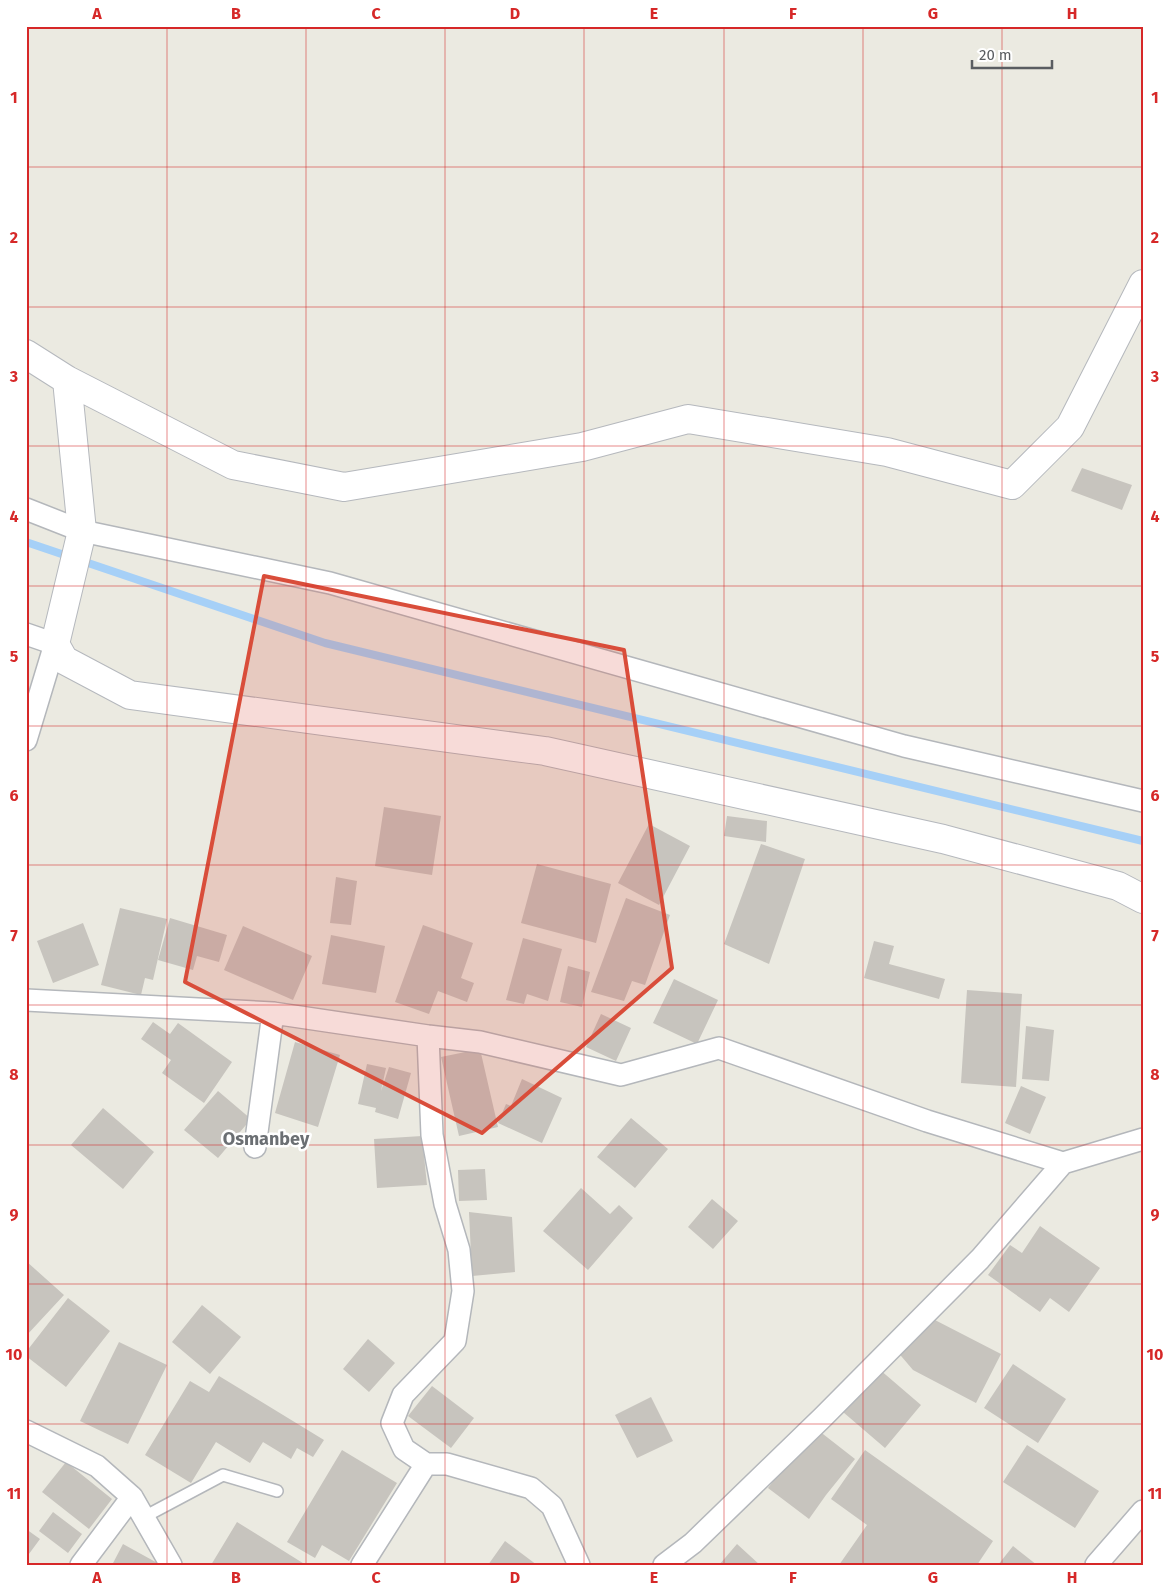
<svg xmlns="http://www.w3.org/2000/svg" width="1169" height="1591" viewBox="0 0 1169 1591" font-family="'Fira Sans',sans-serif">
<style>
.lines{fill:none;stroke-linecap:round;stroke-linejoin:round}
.stream{stroke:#a6d0f7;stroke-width:8}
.building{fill:#c7c4be}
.lane-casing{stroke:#b4b7bb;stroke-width:14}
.street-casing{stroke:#b4b7bb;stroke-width:24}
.secondary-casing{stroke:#b5b8bd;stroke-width:30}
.lane{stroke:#fff;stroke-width:11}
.street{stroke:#fff;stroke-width:21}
.secondary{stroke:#fff;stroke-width:28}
.marked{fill:#d94d3a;fill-opacity:0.2;stroke:#d94d3a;stroke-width:4;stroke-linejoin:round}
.grid{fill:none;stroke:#d62828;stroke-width:1;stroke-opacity:0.55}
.labels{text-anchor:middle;stroke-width:5;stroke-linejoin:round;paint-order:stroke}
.quarter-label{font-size:18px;font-weight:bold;fill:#6b6f73;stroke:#fff}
.neatline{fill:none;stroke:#d62828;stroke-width:2}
.grid-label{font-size:16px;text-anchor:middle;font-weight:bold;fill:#d62828}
</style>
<rect width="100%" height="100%" fill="#ebeae1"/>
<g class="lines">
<path class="stream" d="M 26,542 L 325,643 L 1143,841"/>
</g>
<path class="building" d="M 1082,468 L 1132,485 L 1122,510 L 1071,491 Z
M 384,807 L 441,816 L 432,875 L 375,866 Z
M 727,816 L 767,821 L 766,842 L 724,836 Z
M 649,824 L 690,846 L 659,905 L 618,883 Z
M 761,844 L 805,859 L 769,964 L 724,944 Z
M 537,864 L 611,884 L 596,943 L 521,923 Z
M 336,877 L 357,881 L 351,925 L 330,923 Z
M 626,898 L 670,915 L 645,985 L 632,981 L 624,1001 L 591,992 Z
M 120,908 L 167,919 L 153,980 L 145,978 L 141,995 L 101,985 Z
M 170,918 L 227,935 L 219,962 L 197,956 L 193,970 L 158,960 Z
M 83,923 L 99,965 L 53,983 L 37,941 Z
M 423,925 L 473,943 L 461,978 L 474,983 L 467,1002 L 438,991 L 429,1014 L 395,1002 Z
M 243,926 L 312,956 L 293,1000 L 224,970 Z
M 331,935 L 385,946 L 376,993 L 322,984 Z
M 523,938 L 562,949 L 548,1001 L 527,994 L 524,1004 L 506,1000 Z
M 874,941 L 894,946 L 889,964 L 945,979 L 939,999 L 864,978 Z
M 568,966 L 590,972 L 582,1007 L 560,1002 Z
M 674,979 L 718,1000 L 697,1044 L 653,1023 Z
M 967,990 L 1022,994 L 1016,1087 L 961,1083 Z
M 601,1014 L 631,1028 L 616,1061 L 586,1047 Z
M 153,1022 L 170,1034 L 178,1023 L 232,1062 L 204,1103 L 162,1073 L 171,1060 L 141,1039 Z
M 1026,1026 L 1054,1030 L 1049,1081 L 1022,1079 Z
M 295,1042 L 340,1055 L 318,1127 L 275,1113 Z
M 480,1049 L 498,1127 L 459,1136 L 441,1057 Z
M 367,1064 L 386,1068 L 381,1091 L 389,1067 L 411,1073 L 398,1119 L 375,1112 L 376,1108 L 358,1104 Z
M 522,1079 L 562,1098 L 542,1143 L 498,1123 L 506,1104 L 511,1106 Z
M 1021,1086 L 1046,1097 L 1030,1134 L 1005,1123 Z
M 218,1091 L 251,1119 L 218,1158 L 184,1130 Z
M 103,1108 L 154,1152 L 123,1189 L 71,1145 Z
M 631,1118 L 668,1149 L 635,1188 L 597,1157 Z
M 422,1136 L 427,1185 L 377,1188 L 374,1139 Z
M 485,1169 L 487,1200 L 459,1201 L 458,1170 Z
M 581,1188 L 610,1214 L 619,1205 L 633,1218 L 588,1270 L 543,1231 Z
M 712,1199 L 738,1221 L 713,1249 L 688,1227 Z
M 469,1212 L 512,1217 L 515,1272 L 472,1276 Z
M 1040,1226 L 1100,1268 L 1069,1312 L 1050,1298 L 1040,1312 L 988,1275 L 1010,1245 L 1022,1253 Z
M 26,1261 L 64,1295 L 26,1336 Z
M 68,1298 L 110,1331 L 66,1387 L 26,1356 L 26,1352 Z
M 202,1305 L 241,1337 L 210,1374 L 172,1342 Z
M 933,1319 L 1001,1354 L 976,1403 L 913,1370 L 896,1350 Z
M 368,1339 L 395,1363 L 369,1392 L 343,1369 Z
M 119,1342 L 167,1365 L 128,1444 L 80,1421 Z
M 1013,1364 L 1066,1399 L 1038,1443 L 984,1408 Z
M 879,1369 L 921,1405 L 885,1448 L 843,1412 Z
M 219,1376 L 324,1440 L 313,1457 L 297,1448 L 291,1459 L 263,1442 L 250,1463 L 216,1442 L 191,1483 L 145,1455 L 190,1381 L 209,1392 Z
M 432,1386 L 474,1418 L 451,1448 L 408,1416 Z
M 651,1397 L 673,1441 L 637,1458 L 615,1415 Z
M 814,1427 L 855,1459 L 826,1495 L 809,1519 L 768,1488 Z
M 1027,1445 L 1099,1491 L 1075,1528 L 1003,1482 Z
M 342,1450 L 397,1483 L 349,1561 L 322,1545 L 315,1558 L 287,1542 Z
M 865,1450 L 993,1541 L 977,1565 L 839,1565 L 867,1525 L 831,1499 Z
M 66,1462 L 112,1499 L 89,1529 L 42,1492 Z
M 53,1512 L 82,1534 L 68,1553 L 39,1531 Z
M 237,1522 L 306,1565 L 211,1565 Z
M 26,1529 L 40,1539 L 26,1558 Z
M 505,1541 L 537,1565 L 488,1565 Z
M 123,1544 L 161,1565 L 112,1565 Z
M 737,1544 L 760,1565 L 719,1565 Z
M 1013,1546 L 1037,1565 L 998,1565 Z"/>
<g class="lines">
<defs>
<path id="lane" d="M 144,1517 L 223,1475 L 277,1491"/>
<path id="street" d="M 26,509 L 82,531 L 330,583 L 904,746 L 1143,801
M 26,634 L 55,644 L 26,740
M 26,1000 L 273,1013 L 428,1036 L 480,1042 L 621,1075 L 719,1048 L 927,1121 L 1063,1163
M 428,1036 L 432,1135 L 445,1204 L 459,1250 L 463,1291 L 455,1341 L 403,1395 L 392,1423 L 404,1449 L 426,1464 L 447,1464 L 531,1488 L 552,1506 L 579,1565
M 255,1147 L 273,1013
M 26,1431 L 97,1466 L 132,1497 L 171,1565
M 81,1565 L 132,1497
M 362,1565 L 426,1464
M 664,1565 L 693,1543 L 823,1417 L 980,1259 L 1063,1163 L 1143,1139
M 1096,1565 L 1143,1511"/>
<path id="secondary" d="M 26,354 L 67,380 L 233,465 L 344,487 L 582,447 L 688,419 L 887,452 L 1012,485 L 1070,427 L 1143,284
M 67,380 L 82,531 L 55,644 L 64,660 L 130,695 L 545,751 L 943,839 L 1118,886 L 1143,899"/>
</defs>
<use href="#lane" class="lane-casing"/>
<use href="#street" class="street-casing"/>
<use href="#secondary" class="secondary-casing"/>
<use href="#lane" class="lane"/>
<use href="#street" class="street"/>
<use href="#secondary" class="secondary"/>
</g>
<path class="marked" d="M 264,576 L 624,650 L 672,968 L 482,1133 L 185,982 Z"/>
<path class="grid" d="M 167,26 L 167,1565M 306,26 L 306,1565M 445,26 L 445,1565M 584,26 L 584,1565M 724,26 L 724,1565M 863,26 L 863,1565M 1002,26 L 1002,1565M 26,167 L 1143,167M 26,307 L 1143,307M 26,446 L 1143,446M 26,586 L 1143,586M 26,726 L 1143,726M 26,865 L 1143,865M 26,1005 L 1143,1005M 26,1145 L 1143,1145M 26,1284 L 1143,1284M 26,1424 L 1143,1424"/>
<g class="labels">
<g class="quarter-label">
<text x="266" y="1145">Osmanbey</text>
</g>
</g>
<rect width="1169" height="1591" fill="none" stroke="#ffffff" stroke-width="55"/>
<path d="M972 60v8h80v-8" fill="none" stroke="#5a5d61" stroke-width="2.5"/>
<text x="979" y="60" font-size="15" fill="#5a5d61" stroke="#ffffff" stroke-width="4" paint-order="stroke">20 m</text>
<rect x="28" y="28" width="1114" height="1536" class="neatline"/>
<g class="grid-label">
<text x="97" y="19">A</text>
<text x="236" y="19">B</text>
<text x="376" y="19">C</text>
<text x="515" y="19">D</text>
<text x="654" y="19">E</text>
<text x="793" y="19">F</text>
<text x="933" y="19">G</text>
<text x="1072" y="19">H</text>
<text x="14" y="103">1</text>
<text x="1155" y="103">1</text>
<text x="14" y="243">2</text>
<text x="1155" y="243">2</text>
<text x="14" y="382">3</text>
<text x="1155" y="382">3</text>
<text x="14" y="522">4</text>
<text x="1155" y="522">4</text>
<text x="14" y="662">5</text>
<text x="1155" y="662">5</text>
<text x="14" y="801">6</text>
<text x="1155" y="801">6</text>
<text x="14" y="941">7</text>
<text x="1155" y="941">7</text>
<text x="14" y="1080">8</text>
<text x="1155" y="1080">8</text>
<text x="14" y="1220">9</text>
<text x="1155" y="1220">9</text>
<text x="14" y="1360">10</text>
<text x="1155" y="1360">10</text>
<text x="14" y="1499">11</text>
<text x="1155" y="1499">11</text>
<text x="97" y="1583">A</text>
<text x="236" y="1583">B</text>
<text x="376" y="1583">C</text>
<text x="515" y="1583">D</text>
<text x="654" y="1583">E</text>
<text x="793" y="1583">F</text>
<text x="933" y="1583">G</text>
<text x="1072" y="1583">H</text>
</g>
</svg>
